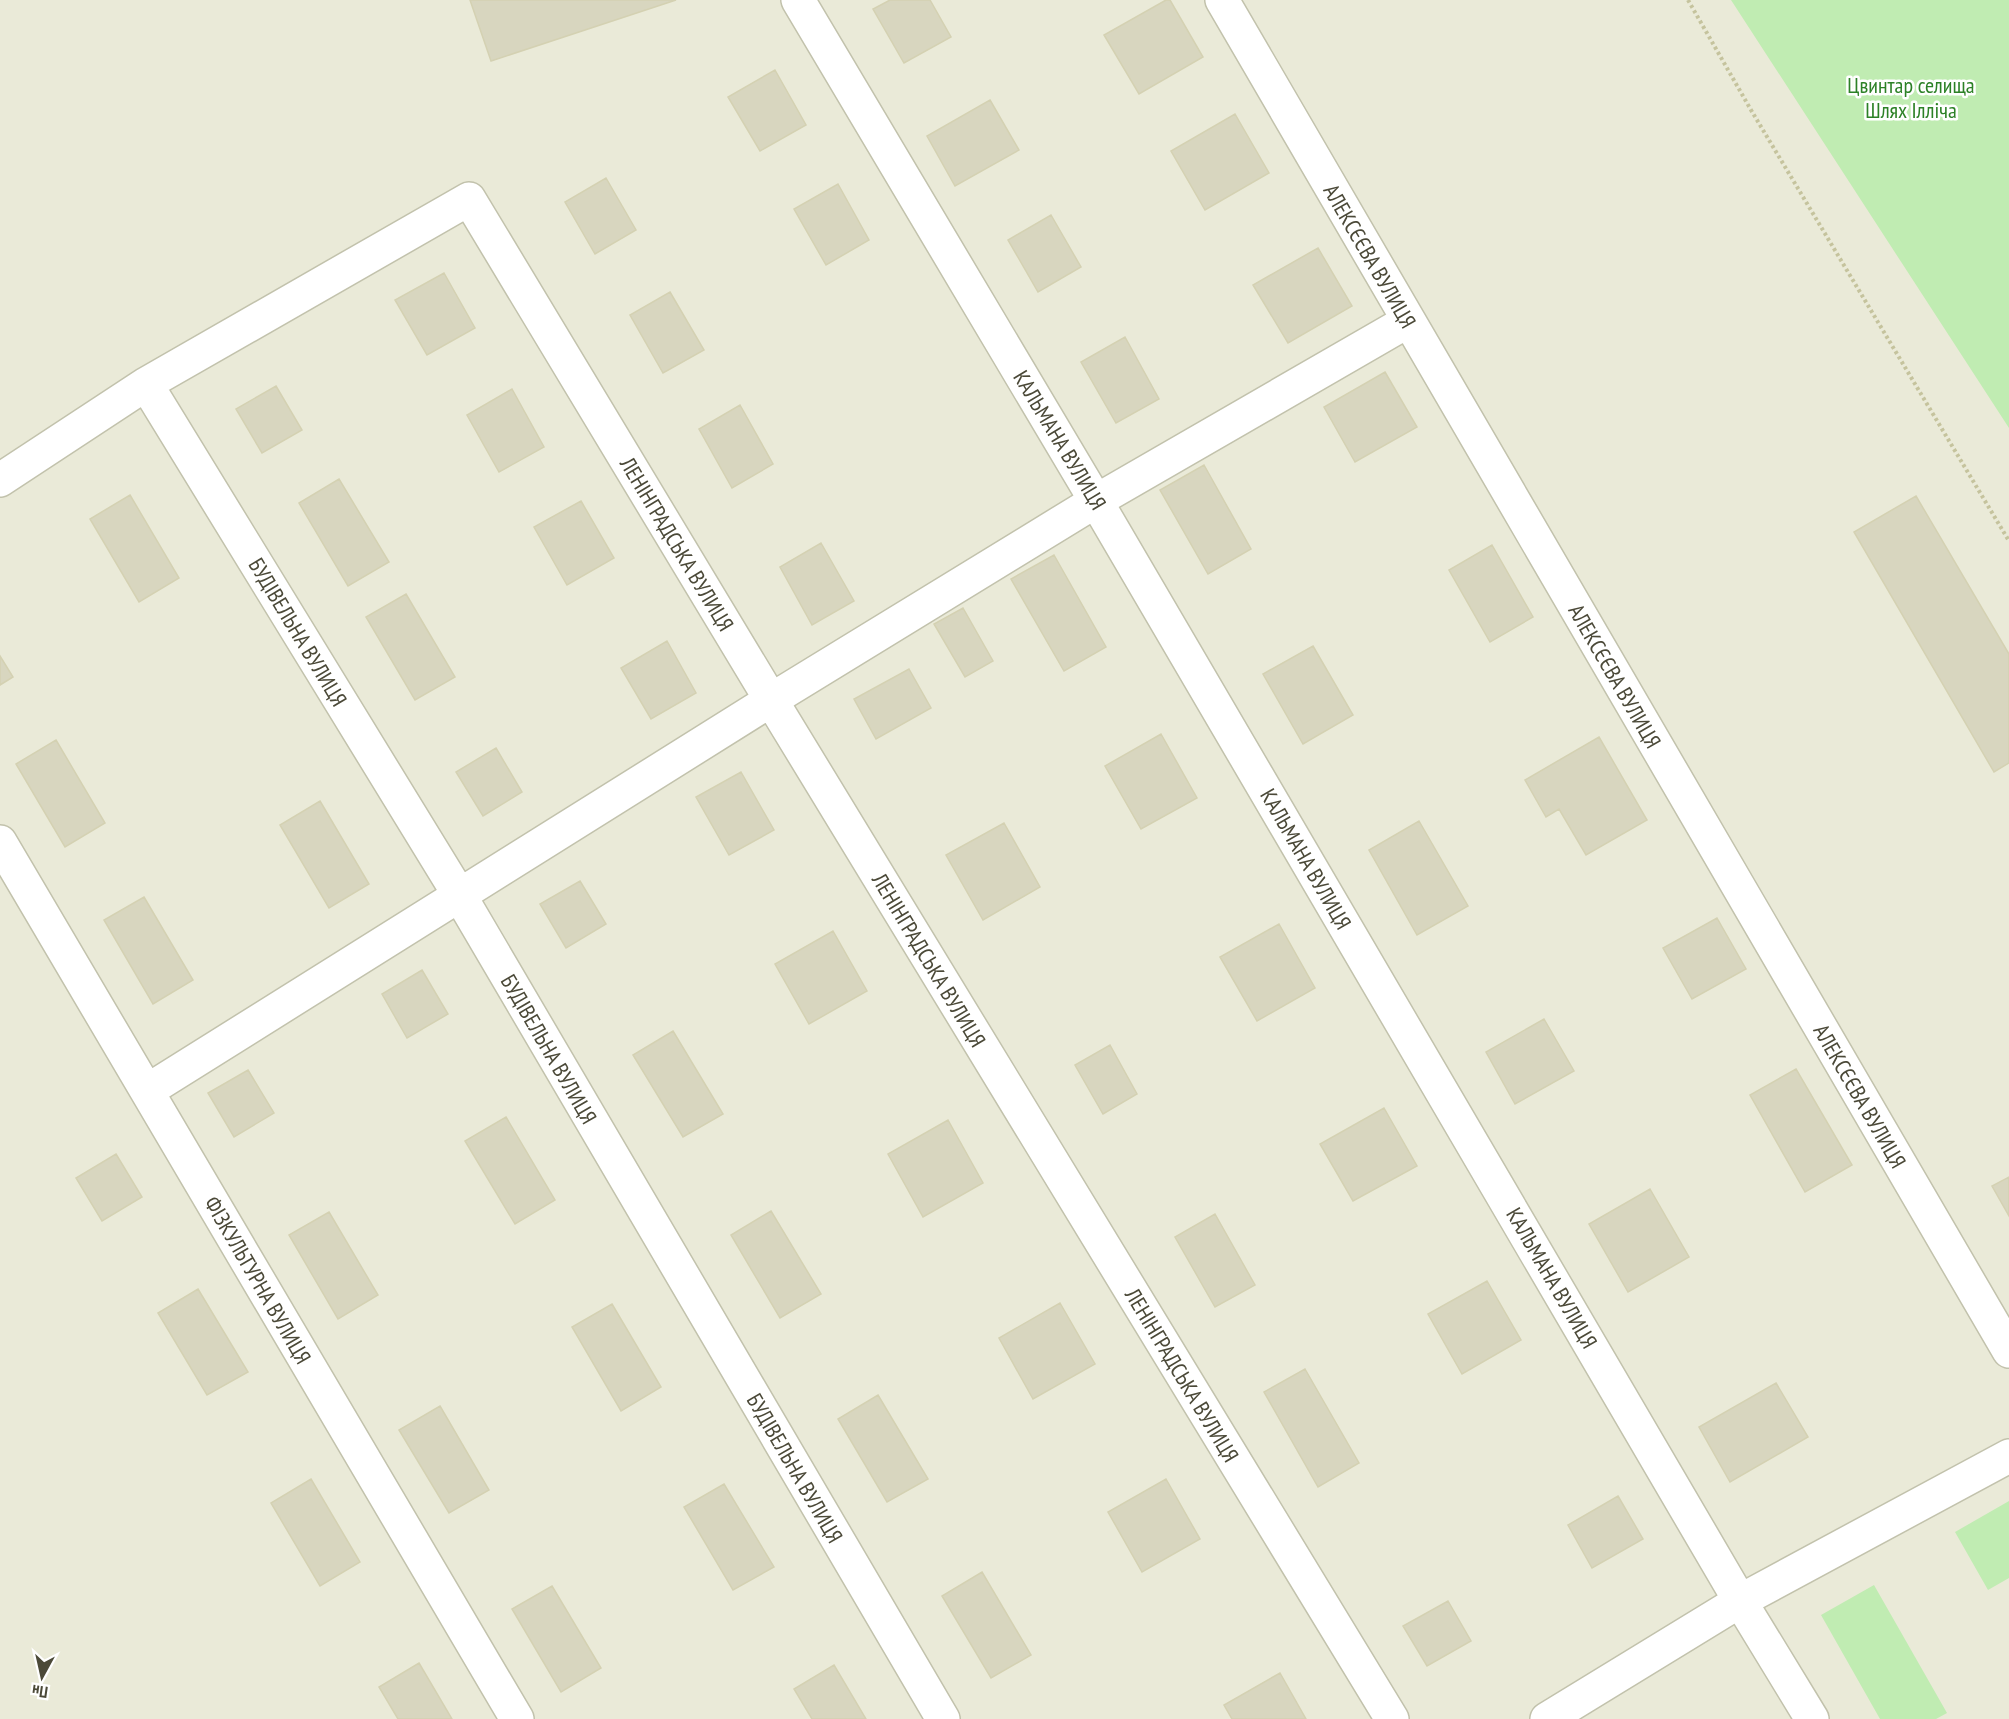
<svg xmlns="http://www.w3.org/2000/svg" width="2009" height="1719" viewBox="0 0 2009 1719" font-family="'PT Sans Narrow',sans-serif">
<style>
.residential{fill:#eaead8}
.green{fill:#c0ecb2}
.building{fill:#d8d6bf;stroke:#d4d1b2;stroke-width:1.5}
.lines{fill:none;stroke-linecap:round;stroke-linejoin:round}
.street-casing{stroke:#c2c2ac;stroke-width:36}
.path{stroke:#c5c39d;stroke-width:4;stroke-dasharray:3 3;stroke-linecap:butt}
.street{stroke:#fff;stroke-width:33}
.labels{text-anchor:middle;stroke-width:5;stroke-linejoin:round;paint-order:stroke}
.park-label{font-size:22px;fill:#2c8126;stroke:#fff}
.street-label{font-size:22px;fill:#4b4938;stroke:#fff}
</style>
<rect width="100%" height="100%" fill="#f6f6eb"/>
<path class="residential" d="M 0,0 L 2009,0 L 2009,1719 L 0,1719 Z"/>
<path class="green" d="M 1731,0 L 2009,0 L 2009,428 Z
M 2009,1501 L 2009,1578 L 1988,1590 L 1955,1532 Z
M 1874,1585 L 1947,1713 L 1936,1719 L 1880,1719 L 1821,1615 Z"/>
<path class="building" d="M 470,0 L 676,0 L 491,61 Z
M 890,0 L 930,0 L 951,37 L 904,63 L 873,9 Z
M 1166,0 L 1170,0 L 1203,57 L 1139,94 L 1104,35 Z
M 775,70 L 806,125 L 760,151 L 728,97 Z
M 990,100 L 1019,150 L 955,186 L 927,136 Z
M 1235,114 L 1269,173 L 1205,210 L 1171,151 Z
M 606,178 L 636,230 L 595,254 L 565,202 Z
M 838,184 L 869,240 L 826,265 L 794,209 Z
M 1051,215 L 1081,267 L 1038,292 L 1008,240 Z
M 1318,248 L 1352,306 L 1288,343 L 1253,285 Z
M 444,273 L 475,328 L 427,355 L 395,300 Z
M 670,292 L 704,350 L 663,373 L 630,315 Z
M 1125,337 L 1159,399 L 1116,423 L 1081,362 Z
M 1385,372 L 1417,427 L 1355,462 L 1324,407 Z
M 276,386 L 302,430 L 262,453 L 236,409 Z
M 512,389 L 544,447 L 499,472 L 467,415 Z
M 740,405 L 773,464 L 732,488 L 699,429 Z
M 1204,465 L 1251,549 L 1208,574 L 1160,490 Z
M 339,479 L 389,562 L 348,586 L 299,503 Z
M 130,495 L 179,578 L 139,602 L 90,519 Z
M 1916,496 L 2009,654 L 2009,763 L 1994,772 L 1854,532 Z
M 581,501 L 614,558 L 567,585 L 534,527 Z
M 821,543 L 854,601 L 812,625 L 780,567 Z
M 1492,545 L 1533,617 L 1490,642 L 1449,570 Z
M 1054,555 L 1106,647 L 1064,671 L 1011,579 Z
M 406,594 L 455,677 L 415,700 L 366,617 Z
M 963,608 L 993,661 L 965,677 L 934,624 Z
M 667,641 L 696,693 L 651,719 L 621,668 Z
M 1313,646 L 1353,715 L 1303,744 L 1263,674 Z
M 0,656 L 13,677 L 0,685 Z
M 909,669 L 931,708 L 876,739 L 854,699 Z
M 1161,734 L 1197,798 L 1141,829 L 1105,766 Z
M 1599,737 L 1647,820 L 1586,855 L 1559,809 L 1546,817 L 1525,780 Z
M 56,740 L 105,823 L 65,847 L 16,764 Z
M 496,748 L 522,792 L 483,816 L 456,772 Z
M 741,772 L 774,830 L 729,855 L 696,797 Z
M 320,801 L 369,884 L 329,908 L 280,825 Z
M 1419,821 L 1468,906 L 1417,935 L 1369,850 Z
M 1004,823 L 1040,887 L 983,920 L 946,855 Z
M 580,881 L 606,924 L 566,948 L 540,904 Z
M 144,897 L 193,980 L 153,1004 L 104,920 Z
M 1717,918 L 1746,969 L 1692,999 L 1663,948 Z
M 1279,924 L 1315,988 L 1257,1021 L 1220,957 Z
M 833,931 L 867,991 L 809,1024 L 775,964 Z
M 422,970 L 448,1014 L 407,1038 L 382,994 Z
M 1544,1019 L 1574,1071 L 1515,1104 L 1486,1052 Z
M 673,1031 L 723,1114 L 683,1137 L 633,1055 Z
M 1110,1045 L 1137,1094 L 1103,1114 L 1075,1065 Z
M 1796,1069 L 1852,1165 L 1805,1192 L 1750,1095 Z
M 248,1070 L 274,1113 L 234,1137 L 208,1093 Z
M 1384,1108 L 1417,1166 L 1353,1201 L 1320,1144 Z
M 506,1117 L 555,1200 L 515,1224 L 465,1141 Z
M 948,1120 L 983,1183 L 923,1217 L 888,1154 Z
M 116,1154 L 142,1197 L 102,1221 L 76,1178 Z
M 2009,1177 L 2009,1216 L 1992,1186 Z
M 1650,1189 L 1689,1257 L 1628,1292 L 1589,1224 Z
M 771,1211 L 821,1294 L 780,1318 L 731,1235 Z
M 329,1212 L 378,1295 L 338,1319 L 289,1235 Z
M 1215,1214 L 1255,1285 L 1215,1307 L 1175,1237 Z
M 1487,1281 L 1521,1340 L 1462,1374 L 1428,1314 Z
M 198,1289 L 248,1372 L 207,1395 L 158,1313 Z
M 1060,1303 L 1095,1364 L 1033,1399 L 999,1338 Z
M 612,1304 L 661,1387 L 621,1411 L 572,1327 Z
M 1305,1369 L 1359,1463 L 1318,1487 L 1264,1392 Z
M 1776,1383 L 1808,1437 L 1730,1482 L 1699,1427 Z
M 878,1395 L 928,1479 L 887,1502 L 838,1419 Z
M 440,1406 L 489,1490 L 449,1513 L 399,1430 Z
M 311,1479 L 360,1562 L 320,1586 L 271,1503 Z
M 1166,1479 L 1200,1539 L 1142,1572 L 1108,1512 Z
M 724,1484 L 774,1567 L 733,1590 L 684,1507 Z
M 1618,1496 L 1643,1539 L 1592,1568 L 1568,1525 Z
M 982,1572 L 1031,1655 L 991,1678 L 942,1596 Z
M 552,1586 L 601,1668 L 561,1692 L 512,1609 Z
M 1448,1601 L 1471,1641 L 1427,1666 L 1403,1626 Z
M 419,1663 L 452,1719 L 398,1719 L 379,1687 Z
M 834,1665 L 866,1719 L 812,1719 L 794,1689 Z
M 1280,1673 L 1306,1719 L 1232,1719 L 1224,1705 Z"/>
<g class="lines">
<defs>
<path id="street" d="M 798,0 L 1096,501 L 1740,1601 L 1812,1719
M 1222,0 L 2009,1351
M 146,384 L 460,896 L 943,1719
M 0,480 L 146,384 L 469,199 L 771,700 L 1392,1719
M 0,842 L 517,1719
M 147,1091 L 771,700 L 1096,501 L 1408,321
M 1547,1719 L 1740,1601 L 2009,1456"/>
</defs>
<use href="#street" class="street-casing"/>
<path class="path" d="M 1688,0 L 1751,110 L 2009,541"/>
<use href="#street" class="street"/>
</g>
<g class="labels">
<g class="park-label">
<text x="1911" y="93">Цвинтар селища<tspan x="1911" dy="25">Шлях Ілліча</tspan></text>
</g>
<g class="street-label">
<text transform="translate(1370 256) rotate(60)" y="8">АЛЕКСЄЄВА ВУЛИЦЯ</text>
<text transform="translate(1060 440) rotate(59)" y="8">КАЛЬМАНА ВУЛИЦЯ</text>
<text transform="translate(677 544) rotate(59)" y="8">ЛЕНІНГРАДСЬКА ВУЛИЦЯ</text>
<text transform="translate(298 632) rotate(59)" y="8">БУДІВЕЛЬНА ВУЛИЦЯ</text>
<text transform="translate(1615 676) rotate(60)" y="8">АЛЕКСЄЄВА ВУЛИЦЯ</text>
<text transform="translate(1306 859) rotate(60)" y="8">КАЛЬМАНА ВУЛИЦЯ</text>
<text transform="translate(929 960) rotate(59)" y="8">ЛЕНІНГРАДСЬКА ВУЛИЦЯ</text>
<text transform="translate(549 1049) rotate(60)" y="8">БУДІВЕЛЬНА ВУЛИЦЯ</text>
<text transform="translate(1860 1096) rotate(60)" y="8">АЛЕКСЄЄВА ВУЛИЦЯ</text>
<text transform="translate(1552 1278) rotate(60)" y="8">КАЛЬМАНА ВУЛИЦЯ</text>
<text transform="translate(258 1280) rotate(60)" y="8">ФIЗКУЛЬТУРНА ВУЛИЦЯ</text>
<text transform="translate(1182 1375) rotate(59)" y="8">ЛЕНІНГРАДСЬКА ВУЛИЦЯ</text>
<text transform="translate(795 1468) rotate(60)" y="8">БУДІВЕЛЬНА ВУЛИЦЯ</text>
</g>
</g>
<g transform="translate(42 1677) rotate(188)" stroke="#ffffff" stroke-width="4.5" paint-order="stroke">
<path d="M0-4.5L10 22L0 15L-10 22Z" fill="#4b4938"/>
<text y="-9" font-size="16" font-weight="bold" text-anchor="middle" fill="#4b4938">Пн</text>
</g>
</svg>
